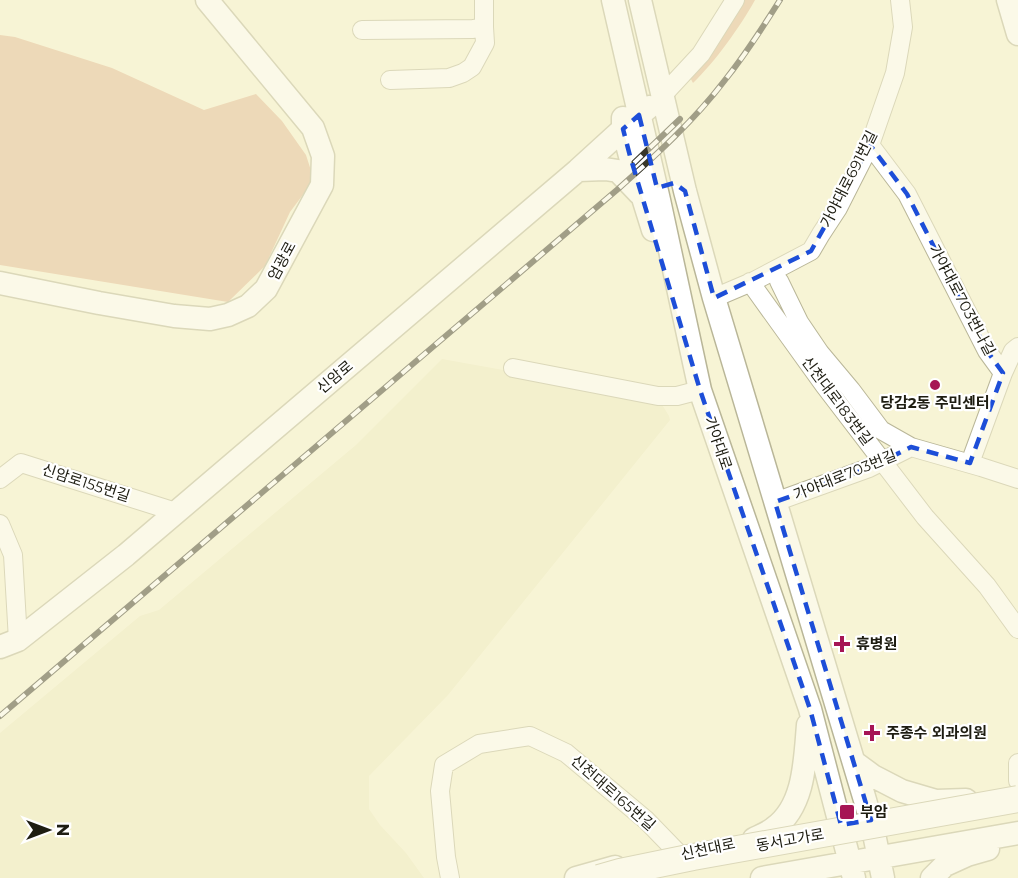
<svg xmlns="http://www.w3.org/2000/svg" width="1018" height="878" viewBox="0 0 1018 878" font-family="Montserrat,'Noto Sans KR',sans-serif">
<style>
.built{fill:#edeac3}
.green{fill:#e1b894}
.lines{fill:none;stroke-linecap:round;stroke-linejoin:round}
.minor-casing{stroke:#b9b698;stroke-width:20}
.major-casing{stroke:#b9b698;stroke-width:25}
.minor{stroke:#fff;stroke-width:18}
.major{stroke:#fff;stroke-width:22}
.rail-casing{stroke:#383629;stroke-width:6}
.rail{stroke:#fff;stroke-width:4;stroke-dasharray:11;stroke-linecap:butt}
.highway-bridge-casing{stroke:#b9b698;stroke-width:28;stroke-linecap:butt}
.highway-bridge{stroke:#fff;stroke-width:26}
.marked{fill:none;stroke:#1d4ed8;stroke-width:4.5;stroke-dasharray:12 8;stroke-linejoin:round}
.poi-dot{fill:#a61555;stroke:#fff;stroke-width:2}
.labels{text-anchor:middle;stroke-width:4.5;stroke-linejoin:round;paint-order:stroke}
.street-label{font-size:15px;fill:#1e1d12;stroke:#fff}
.poi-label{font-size:15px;font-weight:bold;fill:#1e1d12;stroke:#fff;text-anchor:start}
</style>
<rect width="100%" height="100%" fill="#f7f4d5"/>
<path class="built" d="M 442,359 L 658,398 L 669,416 L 670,420 L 448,695 L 369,776 L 369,809 L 380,825 L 406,853 L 424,878 L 0,878 L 0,733 L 140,616 L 159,610 L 356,445 Z"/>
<path class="green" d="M 735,0 L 755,0 C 740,27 715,62 693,83 L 686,70 Z
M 0,35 L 15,37 L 112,68 L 204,110 L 256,94 L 282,121 L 306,155 L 314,180 L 290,212 L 265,266 L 228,302 L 0,265 Z"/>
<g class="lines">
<defs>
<path id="minor" d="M 362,30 L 473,29 L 484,27
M 390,80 L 449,78 L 463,73 L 472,67 L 485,43 L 484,27 L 484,0
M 662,96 L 701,54 L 735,0
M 870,145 L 907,194 L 987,351 L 1003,373 L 970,463
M 779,281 L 799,322 L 820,353 L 851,390 L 881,430 L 911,447
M 750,282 L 824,385 L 925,517 L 987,586 L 1018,629
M 714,298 L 754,281 L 811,251 L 821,234 L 838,208 L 870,145 L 895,73 L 903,27 L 900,0
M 513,368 L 658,396 L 677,396 L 700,390
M 1003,373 L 1013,351 L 1018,347
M 0,479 L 21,463 L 176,512
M 775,502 L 869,468 L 911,447 L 981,467 L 1018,479
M 0,524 L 13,555 L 18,640
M 1018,763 L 1018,781
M 450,878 L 446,857 L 440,791 L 444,765 L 479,744 L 530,736 L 566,753 L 646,820 L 680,855"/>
<path id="major" d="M 613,0 L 659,200 L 700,390 L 810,709 L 854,878
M 640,0 L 685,191 L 714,298 L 865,800 L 873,829 L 883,878
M 1008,0 L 1018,34
M 623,118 L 623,129 L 630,156 L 653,230
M 578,170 L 605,169 L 618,171 L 639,193
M 0,283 L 99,303 L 174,316 L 210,319 L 228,315 L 248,306 L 266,289 L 322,185 L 323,156 L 313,128 L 207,0
M 0,647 L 18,640 L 126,555 L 578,170 L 623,129 L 649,107
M 854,762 L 873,776 L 902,791 L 936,801 L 966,800
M 754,839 C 760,836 768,833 774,828 C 805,806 805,759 808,725
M 576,878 L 615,867
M 762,878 L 1018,833
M 932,878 L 945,865 L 967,855 L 988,849"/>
</defs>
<use href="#minor" class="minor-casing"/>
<use href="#major" class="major-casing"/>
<use href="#minor" class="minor"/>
<use href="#major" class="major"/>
<defs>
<path id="rail" d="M 634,163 L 680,119
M 0,716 L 618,189 C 656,155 694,121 725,80 C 745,55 763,27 780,0"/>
</defs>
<use href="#rail" class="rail-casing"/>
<use href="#rail" class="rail"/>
<defs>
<path id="highway-bridge" d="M 599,878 L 620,872 L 693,857 L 1018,799"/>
</defs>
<use href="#highway-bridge" class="highway-bridge-casing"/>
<use href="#highway-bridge" class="highway-bridge"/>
</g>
<path d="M0 0H1018V878H0ZM 639,115 L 657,188 L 674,183 L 685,191 L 714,298 L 811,251 L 870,145 L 907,194 L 987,351 L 1003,373 L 970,463 L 911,447 L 869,468 L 775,502 L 871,820 L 841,825 L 810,709 L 700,390 L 630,156 L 623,129 Z" fill="#f7f4d5" fill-opacity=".55" fill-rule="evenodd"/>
<path class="marked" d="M 639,115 L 657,188 L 674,183 L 685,191 L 714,298 L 811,251 L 870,145 L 907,194 L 987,351 L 1003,373 L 970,463 L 911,447 L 869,468 L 775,502 L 871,820 L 841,825 L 810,709 L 700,390 L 630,156 L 623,129 Z"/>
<g class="poi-dot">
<circle cx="935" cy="385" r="6"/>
<path d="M839 635h6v6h6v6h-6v6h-6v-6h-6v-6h6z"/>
<path d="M869 724h6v6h6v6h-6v6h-6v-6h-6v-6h6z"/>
<rect x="839" y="804" width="16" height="16" rx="3"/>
</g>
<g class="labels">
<g class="street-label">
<text transform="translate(849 179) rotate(-63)" y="5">가야대로691번길</text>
<text transform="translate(282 261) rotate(-62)" y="5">엄광로</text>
<text transform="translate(962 300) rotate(62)" y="5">가야대로703번나길</text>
<text transform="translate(335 377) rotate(-40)" y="5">신암로</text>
<text transform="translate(837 401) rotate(53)" y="5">신천대로183번길</text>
<text transform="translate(718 443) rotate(71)" y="5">가야대로</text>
<text transform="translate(845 475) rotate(-22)" y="5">가야대로703번길</text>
<text transform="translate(86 483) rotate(18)" y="5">신암로155번길</text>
<text transform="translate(613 793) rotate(41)" y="5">신천대로165번길</text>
<text transform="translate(790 840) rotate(-10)" y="5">동서고가로</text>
<text transform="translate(708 849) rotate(-12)" y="5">신천대로</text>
</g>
<g class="poi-label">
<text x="935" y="408" text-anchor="middle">당감2동 주민센터</text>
<text x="856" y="649">휴병원</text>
<text x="886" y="738">주종수 외과의원</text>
<text x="860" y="817">부암</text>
</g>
</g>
<g transform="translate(48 830) rotate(90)" stroke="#ffffff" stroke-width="4.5" paint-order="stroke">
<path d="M0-4.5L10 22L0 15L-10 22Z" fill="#1e1d12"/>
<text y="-9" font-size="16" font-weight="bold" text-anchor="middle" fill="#1e1d12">N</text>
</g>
</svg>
